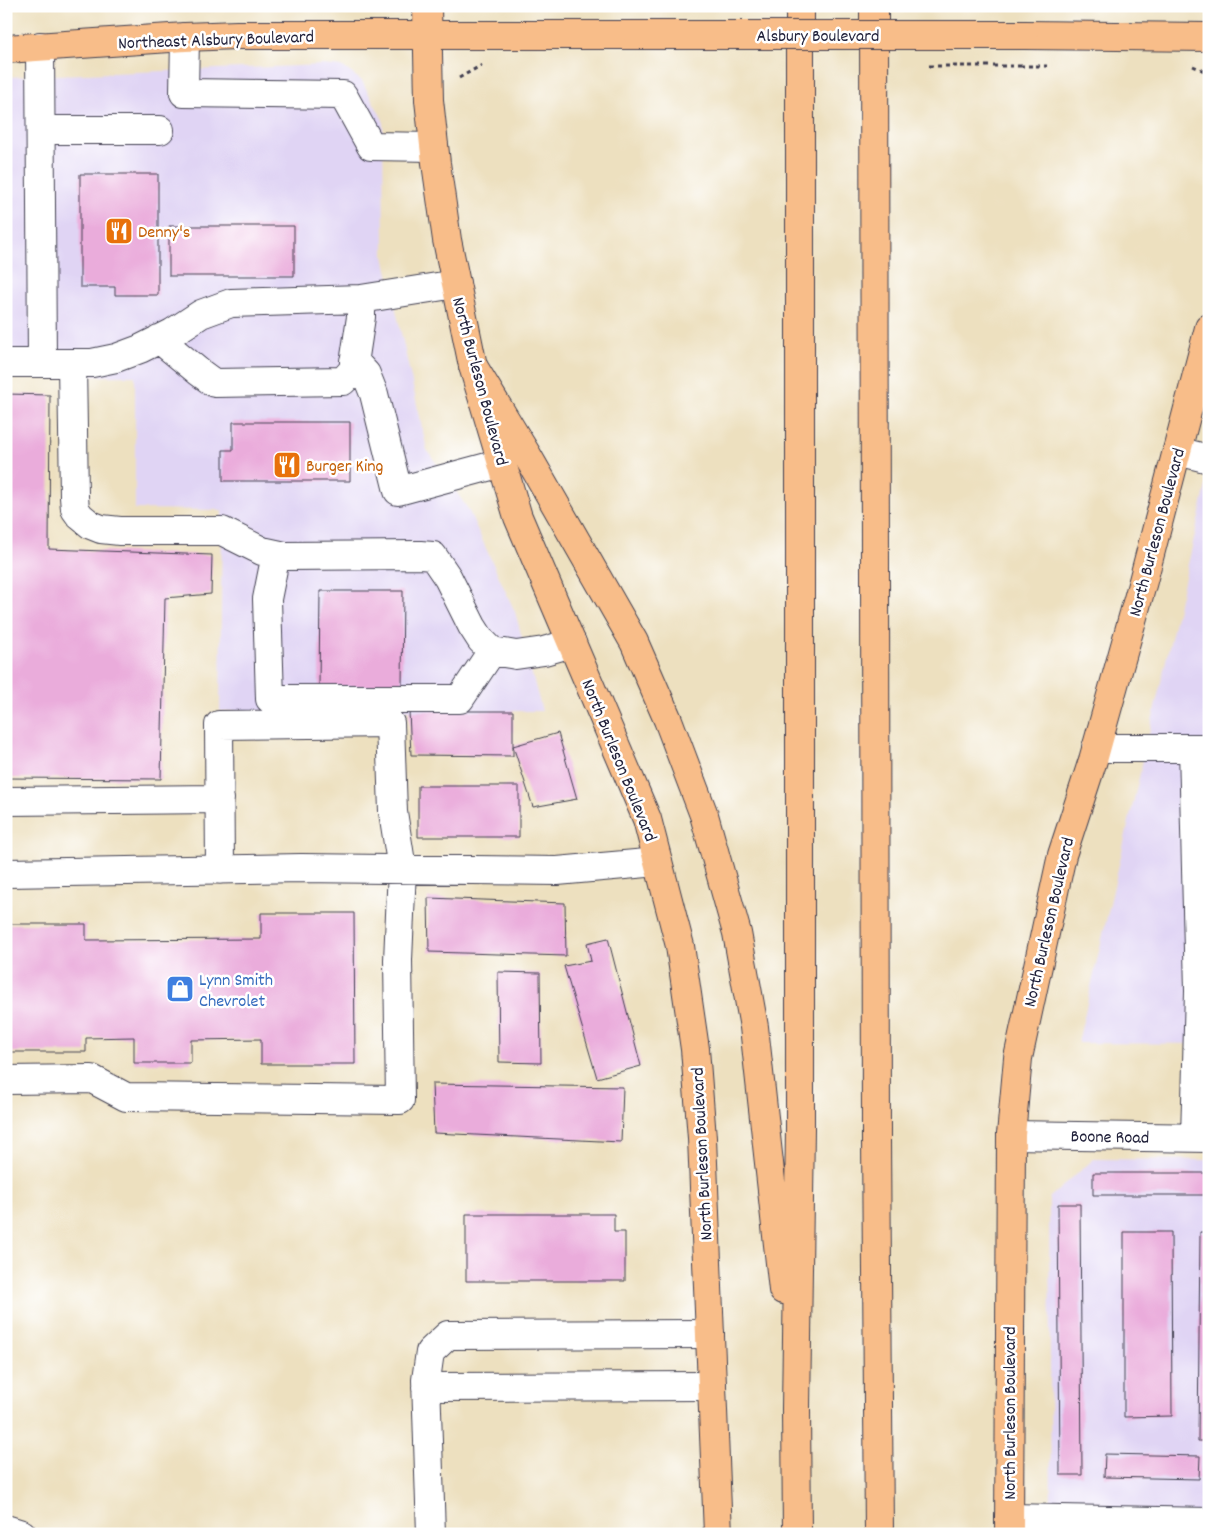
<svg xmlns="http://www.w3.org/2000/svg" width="1215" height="1540" viewBox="0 0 1215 1540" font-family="Dekko,sans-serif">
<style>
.built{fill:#e0d4f4}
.building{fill:#eaacdb}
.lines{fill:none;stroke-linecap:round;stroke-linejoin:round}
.minor-casing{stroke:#403e4f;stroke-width:30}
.major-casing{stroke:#403e4f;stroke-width:30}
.highway-casing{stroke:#403e4f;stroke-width:30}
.path{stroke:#403e4f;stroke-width:3;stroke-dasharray:4 4;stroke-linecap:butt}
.minor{stroke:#fff;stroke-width:28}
.major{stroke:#f8bd89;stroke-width:28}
.highway{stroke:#f8bd89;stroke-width:28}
.major-bridge-casing{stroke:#403e4f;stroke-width:30;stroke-linecap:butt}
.path-bridge{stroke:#403e4f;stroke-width:3;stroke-dasharray:4 4;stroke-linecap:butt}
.major-bridge{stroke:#f8bd89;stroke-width:28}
.labels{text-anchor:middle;stroke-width:5;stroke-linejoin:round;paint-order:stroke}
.street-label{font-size:18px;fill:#22223b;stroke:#fff}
.food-label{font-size:18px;fill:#c56008;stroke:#fff;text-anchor:start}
.shop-label{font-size:18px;fill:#366cbe;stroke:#fff;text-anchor:start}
</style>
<rect width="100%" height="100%" fill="#fff"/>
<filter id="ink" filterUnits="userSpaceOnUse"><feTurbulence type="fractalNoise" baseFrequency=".02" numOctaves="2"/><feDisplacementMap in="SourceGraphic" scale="10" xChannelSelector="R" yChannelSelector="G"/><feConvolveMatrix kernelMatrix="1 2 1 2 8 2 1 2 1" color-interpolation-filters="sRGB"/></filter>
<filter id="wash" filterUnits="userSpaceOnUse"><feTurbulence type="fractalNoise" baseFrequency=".0096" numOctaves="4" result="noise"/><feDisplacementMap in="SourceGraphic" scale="20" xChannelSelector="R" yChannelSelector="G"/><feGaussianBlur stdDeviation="1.12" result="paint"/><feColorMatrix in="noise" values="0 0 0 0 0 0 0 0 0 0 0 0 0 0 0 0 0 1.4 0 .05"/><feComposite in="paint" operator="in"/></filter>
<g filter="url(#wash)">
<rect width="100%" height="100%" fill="#ede0bf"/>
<path class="built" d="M 324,65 L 343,67 L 362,81 L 383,120 L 384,256 L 427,450 L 468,509 L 515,612 L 542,711 L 220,711 L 222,510 L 135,509 L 135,376 L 6,377 L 6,77 Z
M 1209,473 L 1209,1044 L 1078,1043 Z
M 1094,1159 L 1209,1160 L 1209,1534 L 1051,1534 L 1049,1198 Z"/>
<g id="blocks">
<path class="building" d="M 80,174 L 158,174 L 158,295 L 115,295 L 115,287 L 80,287 Z
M 169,226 L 294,226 L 294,276 L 169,276 Z
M 6,394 L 50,395 L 49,549 L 212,555 L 211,594 L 165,598 L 161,779 L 6,778 Z
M 233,422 L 350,422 L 350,481 L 223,481 L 223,450 L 233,450 Z
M 320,591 L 403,591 L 402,686 L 319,686 Z
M 409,711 L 513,711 L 513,756 L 411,755 Z
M 558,733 L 577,799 L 533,807 L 513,746 Z
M 418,786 L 519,786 L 519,837 L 418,837 Z
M 428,898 L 565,903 L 566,956 L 429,952 Z
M 261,913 L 354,913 L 355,1064 L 261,1064 L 261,1039 L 191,1040 L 191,1063 L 134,1063 L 134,1037 L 86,1038 L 86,1052 L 6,1052 L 6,924 L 86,924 L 86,940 L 261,939 Z
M 608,938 L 641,1066 L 597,1078 L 564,966 L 591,961 L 587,943 Z
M 498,972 L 540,973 L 541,1063 L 499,1062 Z
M 432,1084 L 623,1087 L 621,1142 L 434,1133 Z
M 1093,1173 L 1209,1173 L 1209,1195 L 1093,1195 Z
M 1058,1204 L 1080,1204 L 1082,1475 L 1060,1475 Z
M 466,1214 L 614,1214 L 614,1232 L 625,1232 L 625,1281 L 466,1281 Z
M 1124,1232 L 1171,1232 L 1172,1416 L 1124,1417 Z
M 1200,1232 L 1209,1232 L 1209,1441 L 1198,1441 Z
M 1105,1454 L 1200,1456 L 1199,1479 L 1104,1477 Z"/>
</g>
</g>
<g filter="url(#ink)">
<use href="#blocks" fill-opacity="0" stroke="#403e4f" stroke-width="1"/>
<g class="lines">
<defs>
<path id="minor" d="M 185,37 L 184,93 L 343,95 L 371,146 L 434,147
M 40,46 L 42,363
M 41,130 L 160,130
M 159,339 L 199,372 L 214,383 L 343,381 L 353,370 L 361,317 L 361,299
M 354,361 L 366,374 L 374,394 L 398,491 L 502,463
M 6,363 L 92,363 L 116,358 L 140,349 L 172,333 L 201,314 L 231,303 L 361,299 L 456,284
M 72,363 L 74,497 L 75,509 L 80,516 L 91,525 L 101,529 L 120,531 L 222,531 L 262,551 L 285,556 L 420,555 L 433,556 L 448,578 L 472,626 L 481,640 L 492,651 L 516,655 L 544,651 L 572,643
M 1177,451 L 1209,459
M 276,554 L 267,599 L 270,699 L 460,699 L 492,651
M 1096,748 L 1209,748
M 1193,748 L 1199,991 L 1209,991
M 6,801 L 220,799
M 6,873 L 301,868 L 557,871 L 658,862
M 6,1080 L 92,1079 L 126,1097 L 400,1100 L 398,960 L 402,869 L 393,812 L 390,723 L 219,725 L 220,870
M 1011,1135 L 1209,1138
M 1195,1137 L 1199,991
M 426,1387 L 712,1386
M 1009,1518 L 1209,1522
M 6,1529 L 22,1534
M 431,1534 L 426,1380 L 430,1352 L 448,1335 L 710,1334"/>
<path id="major" d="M 427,6 L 429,100 L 436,163 L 447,240 L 473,366 L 518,517 L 647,819 L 680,946 L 695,1049 L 702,1138 L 718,1534
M 1024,35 L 1209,37
M 6,49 L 185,37 L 237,35 L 638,35
M 1009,1534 L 1011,1135 L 1018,1058 L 1062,855 L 1093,760 L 1143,581 L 1209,328"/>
<path id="highway" d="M 874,6 L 876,1139 L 879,1534
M 473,366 L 527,455 L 634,642 L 668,720 L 704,815 L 737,933 L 754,1027 L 783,1290
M 797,1534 L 796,1409 L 800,1129 L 800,6"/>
</defs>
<use href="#minor" class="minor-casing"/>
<use href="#major" class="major-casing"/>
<use href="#highway" class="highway-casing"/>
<path class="path" d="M 1020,66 L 1047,66
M 1193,66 L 1209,73
M 459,78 L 482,65"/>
<use href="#minor" class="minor"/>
<use href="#major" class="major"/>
<use href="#highway" class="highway"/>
<defs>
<path id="major-bridge" d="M 638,35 L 1024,35"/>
</defs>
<use href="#major-bridge" class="major-bridge-casing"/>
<path class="path-bridge" d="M 929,66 L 1020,66"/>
<use href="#major-bridge" class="major-bridge"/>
</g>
</g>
<defs>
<symbol id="restaurant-square" viewBox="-11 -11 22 22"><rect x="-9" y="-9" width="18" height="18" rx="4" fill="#e8710a" stroke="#fff"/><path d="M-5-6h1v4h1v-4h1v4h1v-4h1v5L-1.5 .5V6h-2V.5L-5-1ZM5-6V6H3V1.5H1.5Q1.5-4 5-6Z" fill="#fff"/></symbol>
<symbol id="shop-square" viewBox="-11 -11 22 22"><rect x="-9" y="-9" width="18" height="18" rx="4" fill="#3f7fe0" stroke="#fff"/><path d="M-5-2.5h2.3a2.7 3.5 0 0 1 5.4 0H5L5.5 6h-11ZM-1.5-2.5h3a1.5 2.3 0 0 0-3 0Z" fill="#fff"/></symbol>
</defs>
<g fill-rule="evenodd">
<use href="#restaurant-square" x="103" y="215" width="32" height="32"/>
<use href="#restaurant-square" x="271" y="449" width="32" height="32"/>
<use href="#shop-square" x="164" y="973" width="32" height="32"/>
</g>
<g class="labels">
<g class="street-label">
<text x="818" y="41">Alsbury Boulevard</text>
<text transform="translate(216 39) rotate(-2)" y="6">Northeast Alsbury Boulevard</text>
<text transform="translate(481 381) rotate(75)" y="6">North Burleson Boulevard</text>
<text transform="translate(1156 532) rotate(-75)" y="6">North Burleson Boulevard</text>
<text transform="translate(620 760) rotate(68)" y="6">North Burleson Boulevard</text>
<text transform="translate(1048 922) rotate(-77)" y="6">North Burleson Boulevard</text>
<text transform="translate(1110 1136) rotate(1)" y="6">Boone Road</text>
<text transform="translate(701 1154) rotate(-93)" y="6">North Burleson Boulevard</text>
<text transform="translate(1009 1413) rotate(-90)" y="6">North Burleson Boulevard</text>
</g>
<g class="food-label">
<text x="138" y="237">Denny's</text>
<text x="306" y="471">Burger King</text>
</g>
<g class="shop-label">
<text x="199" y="985">Lynn Smith<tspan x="199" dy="21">Chevrolet</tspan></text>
</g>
</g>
<rect width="1215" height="1540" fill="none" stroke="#fff" stroke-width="25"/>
</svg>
